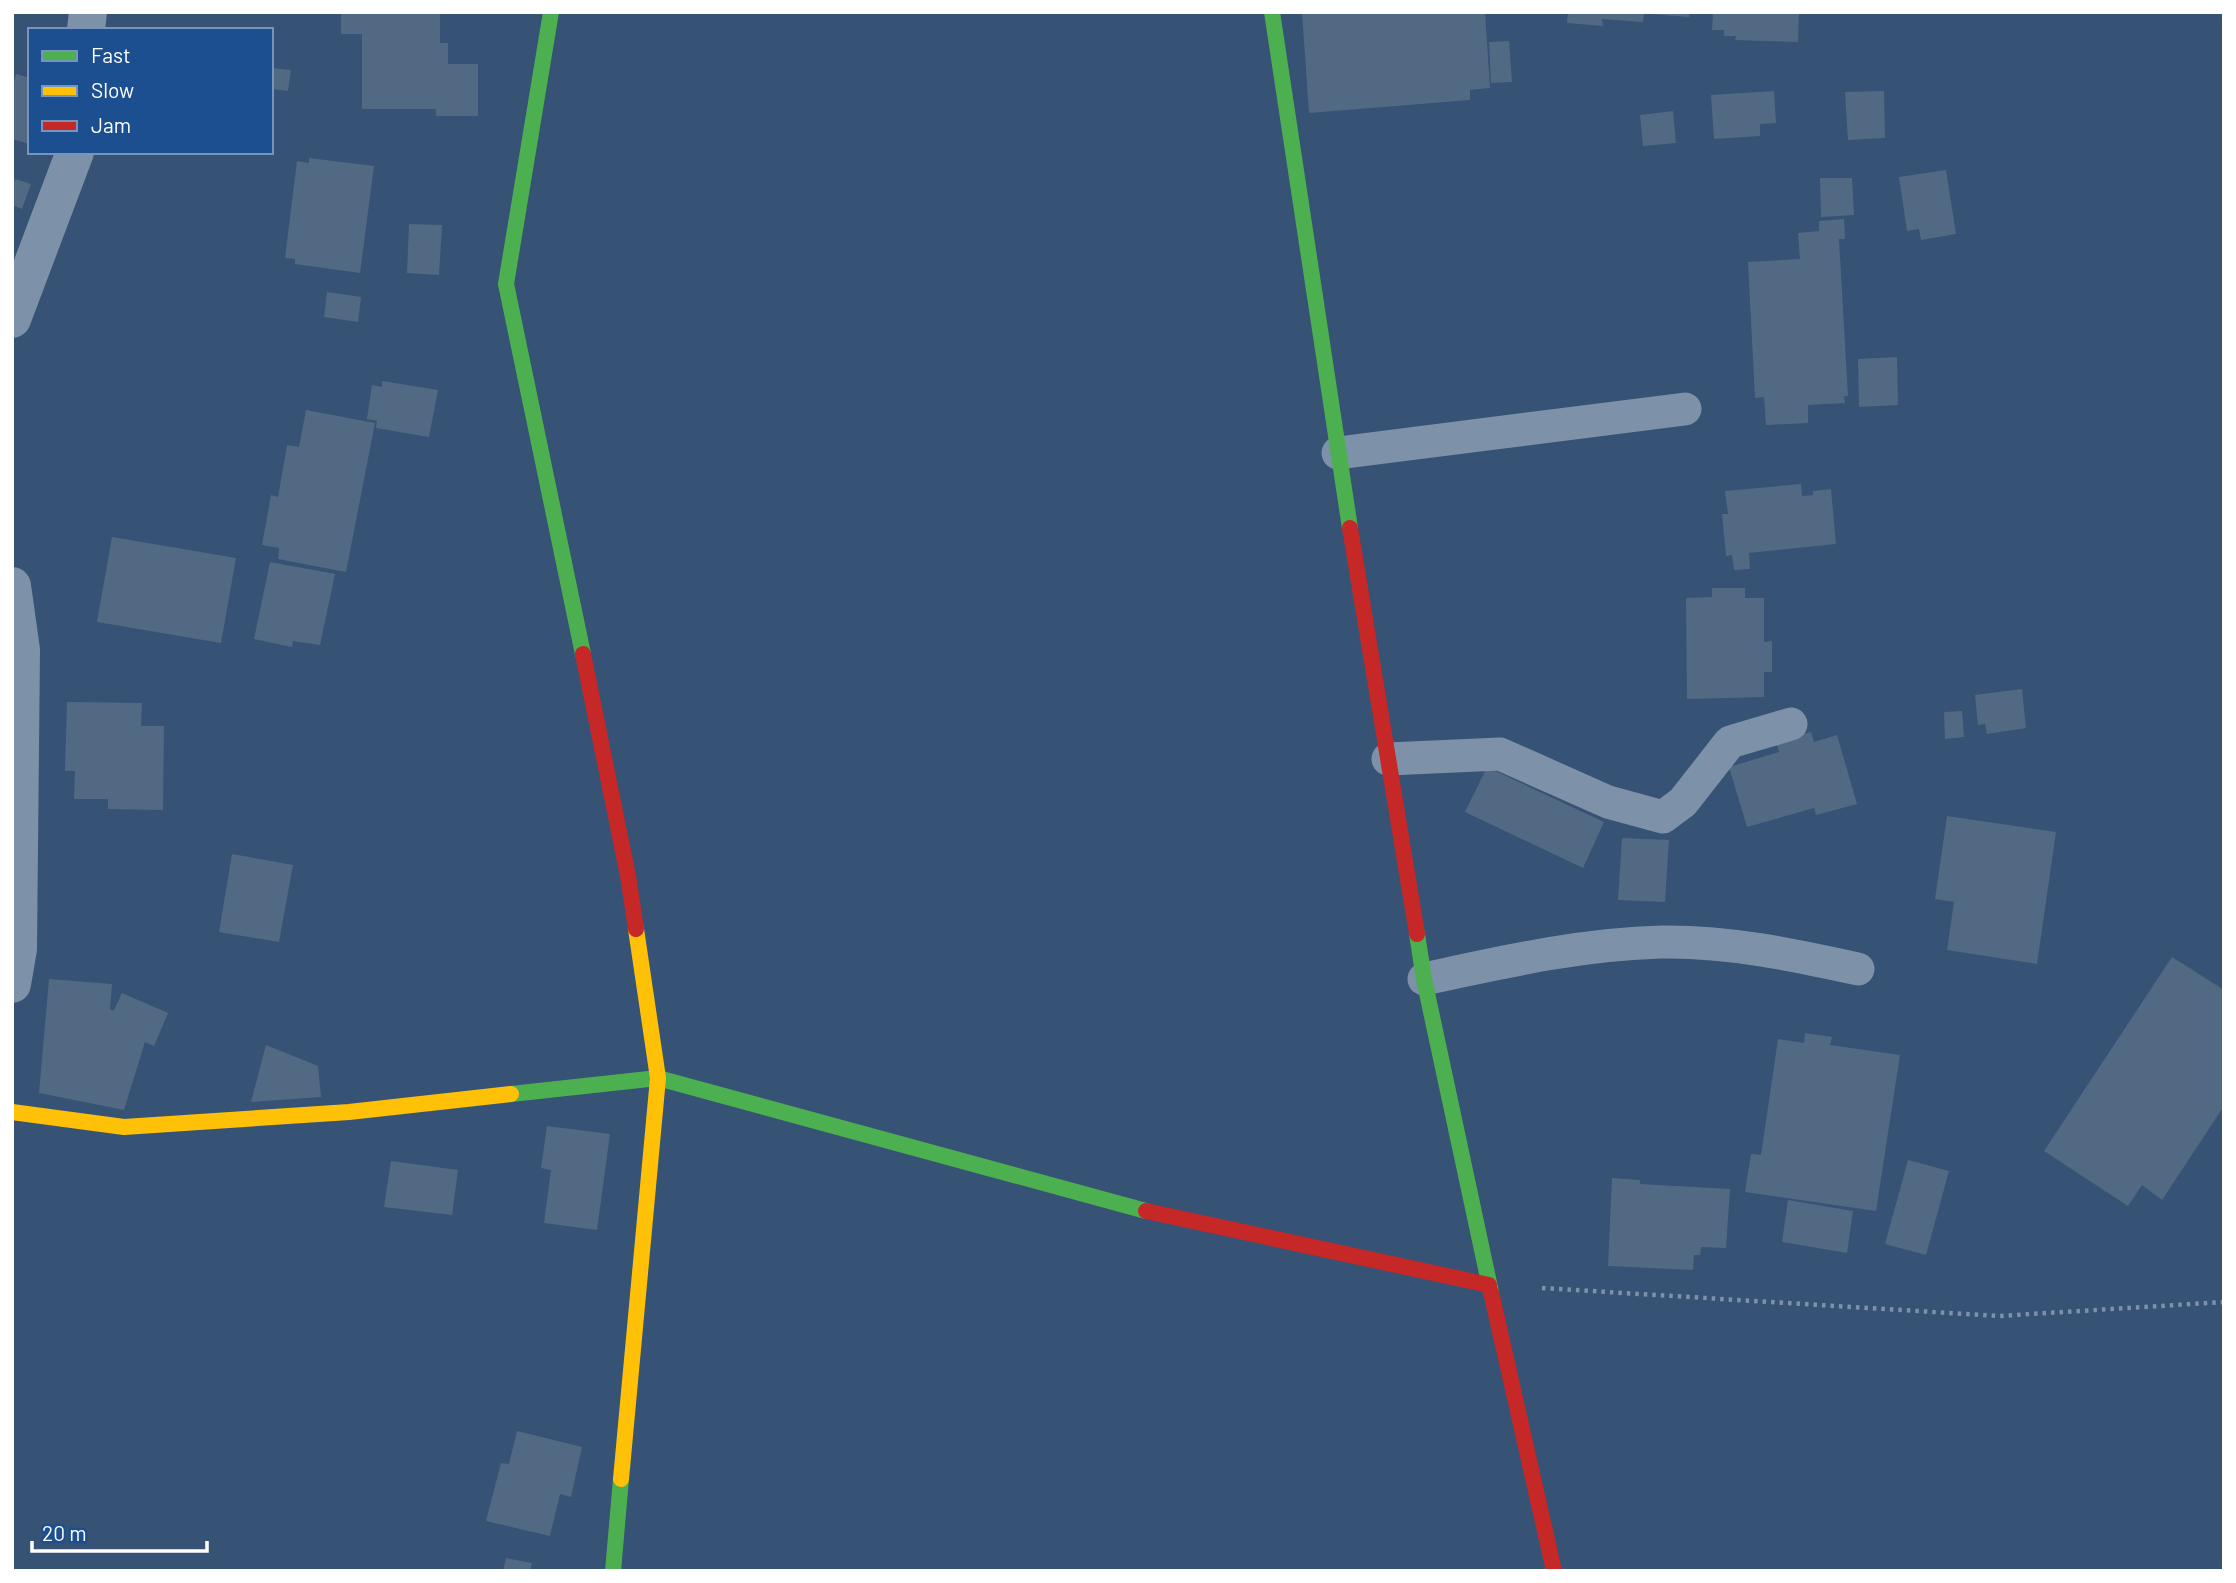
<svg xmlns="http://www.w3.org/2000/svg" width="2236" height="1583" viewBox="0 0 2236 1583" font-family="Barlow,sans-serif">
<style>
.building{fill:#526984}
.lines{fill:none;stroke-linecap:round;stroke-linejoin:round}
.path{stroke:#7d92a8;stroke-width:4.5;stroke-dasharray:3.5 5;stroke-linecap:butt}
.lane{stroke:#7d92a8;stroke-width:33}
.street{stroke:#7d92a8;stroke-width:38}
.fast{stroke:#4caf50;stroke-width:16}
.slow{stroke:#ffc107;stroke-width:16}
.jam{stroke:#c62828;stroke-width:16}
</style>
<rect width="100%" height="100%" fill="#365274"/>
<path class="building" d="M 341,12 L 440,12 L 440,43 L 448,43 L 448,64 L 478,64 L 478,116 L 436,116 L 436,109 L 362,109 L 362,34 L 341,34 Z
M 1302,12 L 1485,12 L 1490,88 L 1470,90 L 1470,100 L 1309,113 Z
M 1568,12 L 1644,12 L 1643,22 L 1602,19 L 1603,26 L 1567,23 Z
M 1651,12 L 1690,12 L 1689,17 L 1651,14 Z
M 1713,12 L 1799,12 L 1798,42 L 1735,40 L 1736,36 L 1724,36 L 1724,30 L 1712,30 Z
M 1509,41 L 1512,82 L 1491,83 L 1489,42 Z
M 271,68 L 291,70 L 288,91 L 271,89 Z
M 16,74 L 30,78 L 30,144 L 12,139 L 12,89 Z
M 1774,91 L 1776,123 L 1760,124 L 1760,136 L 1714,139 L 1711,95 Z
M 1884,91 L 1885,138 L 1848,140 L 1845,92 Z
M 1673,111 L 1676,143 L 1643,146 L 1640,115 Z
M 309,158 L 374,166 L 360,273 L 295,264 L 295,259 L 285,258 L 297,161 L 309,163 Z
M 1946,170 L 1956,234 L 1921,240 L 1919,229 L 1907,231 L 1899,177 Z
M 1820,178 L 1852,178 L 1854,215 L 1821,217 Z
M 15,179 L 31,184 L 22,209 L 12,205 L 12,188 Z
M 1844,219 L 1845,239 L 1839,239 L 1848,396 L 1844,396 L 1845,403 L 1808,405 L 1808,423 L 1766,425 L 1764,397 L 1755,398 L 1748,262 L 1800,259 L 1798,233 L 1819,231 L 1819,221 Z
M 409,224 L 442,225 L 439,275 L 407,273 Z
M 327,292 L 361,297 L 358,322 L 324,317 Z
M 1897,357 L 1898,405 L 1859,407 L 1858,359 Z
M 382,381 L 438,390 L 429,437 L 376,428 L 377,421 L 367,419 L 372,385 L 382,387 Z
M 306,410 L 375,423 L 346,572 L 278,559 L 279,548 L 262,545 L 271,495 L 278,497 L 287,445 L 299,447 Z
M 1801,484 L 1802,496 L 1813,495 L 1813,491 L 1831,489 L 1836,544 L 1749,553 L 1750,569 L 1734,570 L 1732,555 L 1726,556 L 1722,514 L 1728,514 L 1725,491 Z
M 112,537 L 236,558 L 221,643 L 97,622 Z
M 270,562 L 335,574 L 320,645 L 293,641 L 292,647 L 254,639 Z
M 1712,588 L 1745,588 L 1745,598 L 1764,598 L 1764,642 L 1772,641 L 1772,672 L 1764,672 L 1764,697 L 1687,699 L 1686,598 L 1712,597 Z
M 2022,689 L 2026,728 L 1987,734 L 1985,724 L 1978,725 L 1975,695 Z
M 67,702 L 142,703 L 141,726 L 164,726 L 163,810 L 108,809 L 108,799 L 74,799 L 75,771 L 65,771 Z
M 1962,711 L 1964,737 L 1945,739 L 1944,712 Z
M 1811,732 L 1814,742 L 1837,735 L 1857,804 L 1816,815 L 1814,808 L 1747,827 L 1729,767 L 1779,752 L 1776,741 Z
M 1487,767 L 1604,822 L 1583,868 L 1465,812 Z
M 1947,816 L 2056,832 L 2037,964 L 1947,950 L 1954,902 L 1935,899 Z
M 1622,838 L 1669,840 L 1665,902 L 1618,900 Z
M 232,854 L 293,865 L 279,942 L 219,932 Z
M 2172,957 L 2224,990 L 2224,1106 L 2162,1200 L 2142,1185 L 2128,1206 L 2044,1151 Z
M 49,979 L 112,984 L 110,1010 L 114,1010 L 122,993 L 168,1013 L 154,1046 L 145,1042 L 124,1110 L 39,1093 Z
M 1805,1033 L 1832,1037 L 1830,1045 L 1900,1055 L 1876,1211 L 1745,1192 L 1751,1154 L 1761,1155 L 1778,1039 L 1804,1043 Z
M 266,1045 L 318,1066 L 321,1097 L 251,1102 Z
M 547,1126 L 610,1134 L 597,1230 L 544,1223 L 551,1170 L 541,1168 Z
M 1908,1160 L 1949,1171 L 1926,1255 L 1885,1244 Z
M 391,1161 L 458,1170 L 452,1215 L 384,1207 Z
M 1612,1178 L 1640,1180 L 1640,1184 L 1730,1189 L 1726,1248 L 1701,1247 L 1700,1255 L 1694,1255 L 1693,1270 L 1608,1266 Z
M 1788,1200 L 1853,1211 L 1847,1253 L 1782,1242 Z
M 517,1431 L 582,1447 L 571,1497 L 560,1494 L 550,1536 L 486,1521 L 501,1463 L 509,1464 Z
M 506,1558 L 532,1563 L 530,1571 L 503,1571 Z"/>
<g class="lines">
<path class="path" d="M 1542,1288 L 1999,1316 L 2224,1302"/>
<path class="lane" d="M 1338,453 L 1685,409
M 1388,759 L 1500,754 L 1608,802 L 1663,817 L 1683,802 L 1730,742 L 1791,724
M 1424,979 C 1503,962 1581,944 1662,942 C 1729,941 1794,955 1858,969"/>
<path class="street" d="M 86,30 L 88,12
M 12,319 L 75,152
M 12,586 L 21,650 L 18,949 L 12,984"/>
<path class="fast" d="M 551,12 L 506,284 L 583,654
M 1272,12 L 1350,528
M 1417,934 L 1424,979 L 1491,1292
M 511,1094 L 658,1078 L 1146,1211
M 613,1571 L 621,1479"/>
<path class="slow" d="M 12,1112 L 124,1127 L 349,1112 L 511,1094
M 621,1479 L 658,1078 L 636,929"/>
<path class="jam" d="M 1350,528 L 1417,934
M 583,654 L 628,876 L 636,929
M 1146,1211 L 1489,1285
M 1491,1292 L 1554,1571"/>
</g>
<rect width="2236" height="1583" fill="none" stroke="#ffffff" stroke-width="28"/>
<rect x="28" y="28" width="245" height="126" fill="#1b4f8f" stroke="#7695bc" stroke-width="2"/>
<rect x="42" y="51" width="35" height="10" fill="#4caf50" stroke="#7695bc" stroke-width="2"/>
<text x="91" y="63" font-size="21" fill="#ffffff">Fast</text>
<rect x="42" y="86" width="35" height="10" fill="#ffc107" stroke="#7695bc" stroke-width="2"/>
<text x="91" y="98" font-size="21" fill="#ffffff">Slow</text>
<rect x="42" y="121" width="35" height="10" fill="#c62828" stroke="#7695bc" stroke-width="2"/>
<text x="91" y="133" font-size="21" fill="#ffffff">Jam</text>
<path d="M32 1541v10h175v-10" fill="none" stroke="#ffffff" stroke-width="3.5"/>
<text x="42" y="1541" font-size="21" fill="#ffffff" stroke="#1b4f8f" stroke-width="5" paint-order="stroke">20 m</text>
</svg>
